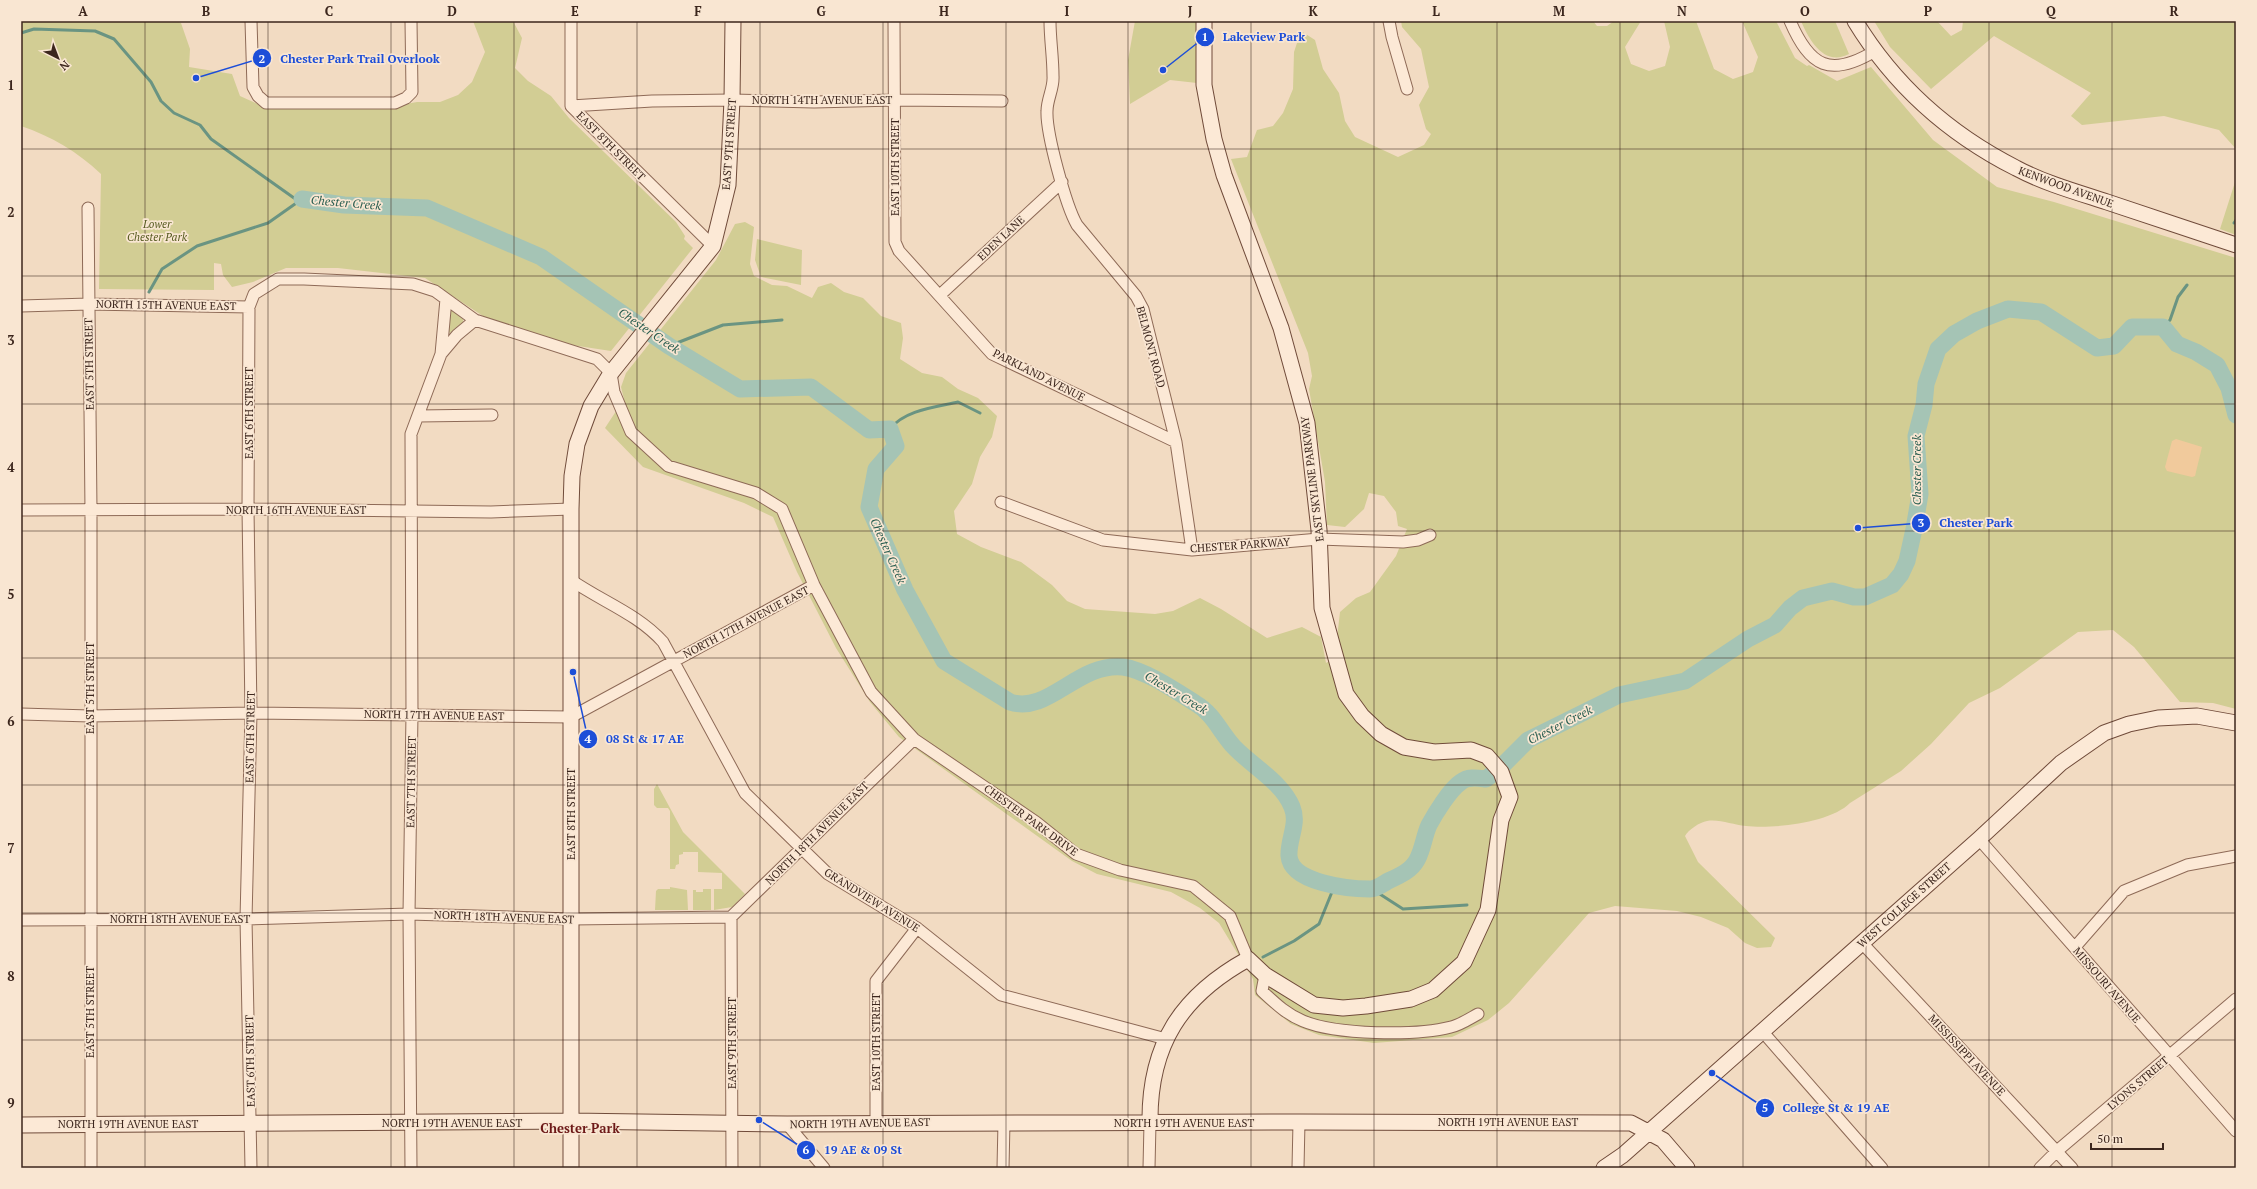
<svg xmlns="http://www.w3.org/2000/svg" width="2257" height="1189" viewBox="0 0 2257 1189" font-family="'PT Serif',serif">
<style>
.green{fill:#d2cd94}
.sand{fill:#f1ca9c}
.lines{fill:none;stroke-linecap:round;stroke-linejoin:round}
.stream{stroke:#6a9482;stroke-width:3}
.river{stroke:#a5c4b5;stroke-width:17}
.street-casing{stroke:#8e6a57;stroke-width:13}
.secondary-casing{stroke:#704b3a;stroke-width:17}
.street{stroke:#fce9d6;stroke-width:11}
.secondary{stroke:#fce9d6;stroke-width:15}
.grid{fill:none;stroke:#3c261d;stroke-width:1;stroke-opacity:0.55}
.labels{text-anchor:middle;stroke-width:3.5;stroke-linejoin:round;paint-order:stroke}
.street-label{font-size:11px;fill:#3c261d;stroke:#f9e6d2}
.park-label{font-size:11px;font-style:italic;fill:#575b21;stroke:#f9e6d2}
.water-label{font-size:12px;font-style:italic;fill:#2a5e51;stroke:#f9e6d2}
.quarter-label{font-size:13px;font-weight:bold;fill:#6d1918;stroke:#f9e6d2}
.leader{fill:none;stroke:#1d4ed8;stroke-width:1.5}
.callout-dot{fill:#1d4ed8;stroke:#f9e6d2;stroke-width:1.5}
.mark-label{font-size:12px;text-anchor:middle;font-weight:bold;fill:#fff}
.callout-label{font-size:12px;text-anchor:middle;font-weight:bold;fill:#1d4ed8;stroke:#f9e6d2;stroke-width:3.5;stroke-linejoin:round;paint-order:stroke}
.neatline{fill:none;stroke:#3c261d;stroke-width:1.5}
.grid-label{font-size:13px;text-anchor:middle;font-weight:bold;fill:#3c261d}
</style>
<rect width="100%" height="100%" fill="#f2dbc2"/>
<path class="green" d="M 21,21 L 177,21 L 181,23 L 190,49 L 189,67 L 232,74 L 240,96 L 262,106 L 389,107 L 417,102 L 440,102 L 458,95 L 472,82 L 485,52 L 473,21 L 513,21 L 522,38 L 515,68 L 528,81 L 551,96 L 569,118 L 676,222 L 685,236 L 684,239 L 693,248 L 611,351 L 565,344 L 486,318 L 425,278 L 338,268 L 286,268 L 253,282 L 232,287 L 223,275 L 221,264 L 214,263 L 214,290 L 99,289 L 101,174 C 78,152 51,136 21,126 Z
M 1135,21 L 1198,21 L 1197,83 L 1170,80 L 1130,104 L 1128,60 Z
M 1401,21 L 1593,21 L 1597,26 L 1607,26 L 1614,21 L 1641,21 L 1625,47 L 1631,64 L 1649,71 L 1665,66 L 1670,47 L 1664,21 L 1696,21 L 1714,69 L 1733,79 L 1753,72 L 1758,57 L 1742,21 L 1776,21 L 1795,58 L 1807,66 L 1809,65 L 1837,81 L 1871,67 L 1933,140 L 1997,187 L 2054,202 L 2236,258 L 2236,709 L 2213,703 L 2180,702 L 2134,647 L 2113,630 L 2078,632 L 2000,688 L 1969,703 L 1931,744 L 1901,771 L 1850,803 C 1830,823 1774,829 1746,826 C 1733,825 1720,819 1707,821 C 1700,822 1688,830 1685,836 L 1698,862 L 1775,938 L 1771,947 L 1757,948 L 1745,943 L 1728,928 L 1701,917 L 1677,911 L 1615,906 L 1589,913 L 1509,1003 L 1488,1020 L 1452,1037 L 1374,1043 L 1319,1035 L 1291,1024 L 1255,995 L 1253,979 L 1219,923 L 1200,908 L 1171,892 L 1097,874 L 1072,861 L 899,737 L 870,702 L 836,648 L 797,572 L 773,517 L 744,503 L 643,467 L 605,428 L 624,399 L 621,387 L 626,373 L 716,260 L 735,224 L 745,222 L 754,227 L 750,264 L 754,276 L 772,285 L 787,286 L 812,298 L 818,287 L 831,283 L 844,292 L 863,298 L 881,316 L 901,323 L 903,338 L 900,359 L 922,373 L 942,377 L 958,389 L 978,398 L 997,416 L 992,437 L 980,457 L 972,484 L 954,511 L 957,534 L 981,547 L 1021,562 L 1052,585 L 1067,601 L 1085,609 L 1155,614 L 1173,611 L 1200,598 L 1221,609 L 1267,638 L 1302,627 L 1321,637 L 1326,663 L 1341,654 L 1337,638 L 1340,612 L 1356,598 L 1370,592 L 1396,556 L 1407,529 L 1398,526 L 1396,512 L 1384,496 L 1369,493 L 1364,509 L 1345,527 L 1327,525 L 1325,482 L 1309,389 L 1312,376 L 1308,353 L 1231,159 L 1247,157 L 1257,130 L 1273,126 L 1283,113 L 1293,89 L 1294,52 L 1301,31 L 1315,40 L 1323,69 L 1339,93 L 1345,121 L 1355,137 L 1398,157 L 1424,145 L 1431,134 L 1426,129 L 1419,105 L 1429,87 L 1421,49 L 1402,27 Z
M 1801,21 L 1835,21 L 1849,54 C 1824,67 1809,40 1801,21 Z
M 1874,21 L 1937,21 L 1951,36 L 1962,30 L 1963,21 L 2236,21 L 2236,149 L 2219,130 L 2164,116 L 2082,125 L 2071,116 L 2091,93 L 1994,36 L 1931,89 L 1890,47 Z
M 2236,179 L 2236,235 L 2220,229 Z
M 757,239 L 802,250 L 801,285 L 761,277 L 755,260 Z
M 451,309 L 463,319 L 463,322 L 450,333 L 447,331 Z
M 657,784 L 683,832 L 745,894 L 732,907 L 714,910 L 714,889 L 722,889 L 722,873 L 698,872 L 698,852 L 683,852 L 683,854 L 679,855 L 679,864 L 676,865 L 675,869 L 670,869 L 670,811 L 668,808 L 657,808 L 654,805 L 654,789 Z
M 670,887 L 687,890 L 688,910 L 655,910 L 656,891 L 658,889 L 670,889 Z
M 703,889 L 711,889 L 711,910 L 693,910 L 693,890 L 696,890 L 696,892 L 703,892 Z"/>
<path class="sand" d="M 2176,439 L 2202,447 L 2195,476 L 2192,477 L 2167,471 L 2165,467 L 2172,441 Z"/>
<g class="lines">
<path class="stream" d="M 21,33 L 34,29 L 95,31 L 114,39 L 151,82 L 161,101 L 174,113 L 200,125 L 211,139 L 294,198 L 302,199
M 2234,223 L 2236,220
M 149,292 L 162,269 L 197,246 L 268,223 L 302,199
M 2163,327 L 2170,320 L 2178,297 L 2187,285
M 669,346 L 723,325 L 782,320
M 890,429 C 904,410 936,407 958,402 L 980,413
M 1372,889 L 1403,909 L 1467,905
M 1263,957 L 1294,941 L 1319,924 L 1334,887"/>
<path class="river" d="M 302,199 L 344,205 L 427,208 L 541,257 L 669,346 L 740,389 L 811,387 L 869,430 L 890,429 L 896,446 L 876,469 L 869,507 L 905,590 L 944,661 L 1010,702 C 1048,715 1078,662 1123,667 C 1145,670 1176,691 1195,703 C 1214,714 1220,732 1234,747 C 1252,766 1282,782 1292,807 C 1299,824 1288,839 1289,856 C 1291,883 1349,889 1370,889 C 1376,889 1383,884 1388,881 C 1399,876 1411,871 1417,860 C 1423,849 1424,836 1429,825 C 1435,814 1450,789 1461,782 C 1468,776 1478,778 1486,779 L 1500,768 L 1528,740 L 1619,695 L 1685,681 L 1748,639 L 1775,625 L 1790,608 L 1803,598 L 1832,591 L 1854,597 L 1865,597 L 1892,585 L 1901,574 L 1907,561 L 1914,529 L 1920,494 L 1916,436 L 1924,405 L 1926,384 L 1938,349 L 1954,334 L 1977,321 L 2008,309 L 2041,312 L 2097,348 L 2114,346 L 2132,327 L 2163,327 L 2177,344 L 2196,352 L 2217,365 L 2229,388 L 2236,415"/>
<defs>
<path id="street" d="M 251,21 L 253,87 L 258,96 L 266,103 L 395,103 L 406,98 L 412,92 L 411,21
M 571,21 L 571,106 L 713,246
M 894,21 L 895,242 L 899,251 L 992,354 L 1176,442
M 1050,21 C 1050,39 1053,57 1053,76 C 1054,88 1047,99 1047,111 C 1046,133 1066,206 1077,225 L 1136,296 L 1143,309 L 1176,442 L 1192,550
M 1389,21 L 1392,37 L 1407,89
M 1790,21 C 1810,67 1830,78 1875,51
M 571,106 L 652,101 L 732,100 L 814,102 L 895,100 L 1002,101
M 88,208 L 91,511 L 91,1168
M 940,295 L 1062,182
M 21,306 L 89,304 L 249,307 L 254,294 L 278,279 L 304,279 L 413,284 L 435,291 L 475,320 L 597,359 L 611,373 L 614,392 L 631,432 L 668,466 L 756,493 L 782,509 L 814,585 L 871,692 L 914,739 L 1036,822 L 1076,854 L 1120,870 L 1193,886 L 1230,916 L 1248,959
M 249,307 L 248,509 L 251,713 L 246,919 L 251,1168
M 441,354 L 457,335 L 475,320
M 418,416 L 492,415
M 1001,502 L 1103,540 L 1192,550 L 1319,539 L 1403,542 L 1418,540 L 1430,535
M 21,510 L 248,509 L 491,512 L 571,509
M 571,580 C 601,601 638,614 663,642 L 745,793 L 828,874 L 917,928 L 1001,995 L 1166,1039
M 21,714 L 90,716 L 251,713 L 571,717 L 814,585
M 1979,839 L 2236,1131
M 731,917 L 732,1168
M 21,920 L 246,919 L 409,914 L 571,919 L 731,917 L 914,739
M 1862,943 L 2072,1168
M 2075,947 L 2124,891 L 2187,865 L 2236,856
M 1265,975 L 1262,991 C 1275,1003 1286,1014 1303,1021 C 1336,1035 1416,1036 1451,1027 C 1460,1025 1469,1019 1478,1014
M 1762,1031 L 1882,1168
M 876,1123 L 876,981 L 917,928
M 787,1124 L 824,1168
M 411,1168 L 409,914 L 412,714 L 411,434 L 441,354 L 446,299
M 1003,1168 L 1004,1122
M 1149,1168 L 1150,1123
M 1298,1168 L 1299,1122
M 2040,1168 L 2057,1151 L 2236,999"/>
<path id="secondary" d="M 1855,21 C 1894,85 1949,134 2016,168 C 2044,183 2076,192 2107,202 C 2150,216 2193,231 2236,245
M 1150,1123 C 1149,1045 1181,996 1248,959 L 1265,975 L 1314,1005 L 1343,1008 L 1366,1006 L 1411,999 L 1433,990 L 1464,962 L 1488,910 L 1501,820 L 1510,797 L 1501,772 L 1487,756 L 1471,750 L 1434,752 L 1404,747 L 1381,734 L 1362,716 L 1346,694 L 1322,608 L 1319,530 L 1307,423 L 1281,328 L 1224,175 L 1214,139 L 1204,85 L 1204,21
M 21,1125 L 571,1121 L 787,1124 L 1299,1122 L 1631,1123 L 1663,1140 L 1687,1168
M 571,1168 L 571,509 L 572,476 L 577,444 L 591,406 L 611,373 L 713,246 L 728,185 L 732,100 L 733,21
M 1604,1168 L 1623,1155 L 1979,839 L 2061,763 L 2104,733 L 2129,724 L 2158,718 L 2197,716 L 2236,723"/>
</defs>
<use href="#street" class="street-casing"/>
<use href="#secondary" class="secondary-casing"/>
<use href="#street" class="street"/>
<use href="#secondary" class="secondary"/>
</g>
<path class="grid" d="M 145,21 L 145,1168M 268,21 L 268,1168M 391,21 L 391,1168M 514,21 L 514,1168M 637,21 L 637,1168M 760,21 L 760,1168M 883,21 L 883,1168M 1006,21 L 1006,1168M 1128,21 L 1128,1168M 1251,21 L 1251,1168M 1374,21 L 1374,1168M 1497,21 L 1497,1168M 1620,21 L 1620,1168M 1743,21 L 1743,1168M 1866,21 L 1866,1168M 1989,21 L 1989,1168M 2112,21 L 2112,1168M 21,149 L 2236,149M 21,276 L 2236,276M 21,404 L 2236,404M 21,531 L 2236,531M 21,658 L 2236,658M 21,785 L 2236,785M 21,913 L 2236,913M 21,1040 L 2236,1040"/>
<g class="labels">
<g class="street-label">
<text x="822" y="104">NORTH 14TH AVENUE EAST</text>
<text transform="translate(729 144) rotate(-86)" y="4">EAST 9TH STREET</text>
<text transform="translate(611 146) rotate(45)" y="4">EAST 8TH STREET</text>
<text transform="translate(895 167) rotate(-90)" y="4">EAST 10TH STREET</text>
<text transform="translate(2066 187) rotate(20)" y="4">KENWOOD AVENUE</text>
<text transform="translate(1001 238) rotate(-43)" y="4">EDEN LANE</text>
<text transform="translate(166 305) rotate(1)" y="4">NORTH 15TH AVENUE EAST</text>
<text transform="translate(1151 347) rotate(75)" y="4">BELMONT ROAD</text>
<text transform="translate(89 364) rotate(-91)" y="4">EAST 5TH STREET</text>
<text transform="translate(1039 375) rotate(27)" y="4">PARKLAND AVENUE</text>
<text transform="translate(249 413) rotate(-90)" y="4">EAST 6TH STREET</text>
<text transform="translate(1312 479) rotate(-97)" y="4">EAST SKYLINE PARKWAY</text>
<text x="296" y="514">NORTH 16TH AVENUE EAST</text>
<text transform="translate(1240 545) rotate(-4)" y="4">CHESTER PARKWAY</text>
<text transform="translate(746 622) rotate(-28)" y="4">NORTH 17TH AVENUE EAST</text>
<text transform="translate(90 688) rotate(-90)" y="4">EAST 5TH STREET</text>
<text transform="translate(434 715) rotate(1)" y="4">NORTH 17TH AVENUE EAST</text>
<text transform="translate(250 737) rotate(-89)" y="4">EAST 6TH STREET</text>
<text transform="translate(411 782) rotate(-89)" y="4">EAST 7TH STREET</text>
<text transform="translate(571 814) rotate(-90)" y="4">EAST 8TH STREET</text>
<text transform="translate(1031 820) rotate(36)" y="4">CHESTER PARK DRIVE</text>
<text transform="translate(817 833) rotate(-45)" y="4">NORTH 18TH AVENUE EAST</text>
<text transform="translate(872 900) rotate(32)" y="4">GRANDVIEW AVENUE</text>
<text transform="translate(1904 905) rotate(-42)" y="4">WEST COLLEGE STREET</text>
<text transform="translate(504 917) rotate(2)" y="4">NORTH 18TH AVENUE EAST</text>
<text x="180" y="923">NORTH 18TH AVENUE EAST</text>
<text transform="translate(2107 985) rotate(49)" y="4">MISSOURI AVENUE</text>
<text transform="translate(90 1012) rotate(-90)" y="4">EAST 5TH STREET</text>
<text transform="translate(876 1042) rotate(-90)" y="4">EAST 10TH STREET</text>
<text transform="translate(732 1043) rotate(-90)" y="4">EAST 9TH STREET</text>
<text transform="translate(1967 1055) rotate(47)" y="4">MISSISSIPPI AVENUE</text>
<text transform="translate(250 1061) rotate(-91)" y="4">EAST 6TH STREET</text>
<text transform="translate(2138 1083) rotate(-40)" y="4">LYONS STREET</text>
<text x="1508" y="1126">NORTH 19TH AVENUE EAST</text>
<text x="452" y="1127">NORTH 19TH AVENUE EAST</text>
<text transform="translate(860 1123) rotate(-1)" y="4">NORTH 19TH AVENUE EAST</text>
<text x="1184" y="1127">NORTH 19TH AVENUE EAST</text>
<text x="128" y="1128">NORTH 19TH AVENUE EAST</text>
</g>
<g class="park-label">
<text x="157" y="228">Lower<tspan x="157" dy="13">Chester Park</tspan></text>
</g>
<g class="water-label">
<text transform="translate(346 203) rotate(5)" y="4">Chester Creek</text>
<text transform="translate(649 331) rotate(34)" y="4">Chester Creek</text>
<text transform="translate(1917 470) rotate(-90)" y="4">Chester Creek</text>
<text transform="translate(888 551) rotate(66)" y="4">Chester Creek</text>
<text transform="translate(1176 693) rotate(31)" y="4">Chester Creek</text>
<text transform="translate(1560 725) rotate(-27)" y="4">Chester Creek</text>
</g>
<g class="quarter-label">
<text x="580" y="1133">Chester Park</text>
</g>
</g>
<path class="leader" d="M1163 70L1205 37M196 78L262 58M1858 528L1921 523M573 672L588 739M1712 1073L1765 1108M759 1120L806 1150"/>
<g class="callout-dot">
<circle cx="1163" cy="70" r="4"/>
<circle cx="196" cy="78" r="4"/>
<circle cx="1858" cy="528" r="4"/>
<circle cx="573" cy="672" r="4"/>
<circle cx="1712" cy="1073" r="4"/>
<circle cx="759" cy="1120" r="4"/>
<circle cx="1205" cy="37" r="10"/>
<circle cx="262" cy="58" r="10"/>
<circle cx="1921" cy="523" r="10"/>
<circle cx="588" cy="739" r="10"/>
<circle cx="1765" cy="1108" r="10"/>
<circle cx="806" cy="1150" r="10"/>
</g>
<g class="mark-label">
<text x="1205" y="41">1</text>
<text x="262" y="63">2</text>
<text x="1921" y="527">3</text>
<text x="588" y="743">4</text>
<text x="1765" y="1112">5</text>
<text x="806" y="1154">6</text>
</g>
<g class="callout-label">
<text x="1264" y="41">Lakeview Park</text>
<text x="360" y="63">Chester Park Trail Overlook</text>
<text x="1976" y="527">Chester Park</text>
<text x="645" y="743">08 St &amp; 17 AE</text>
<text x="1836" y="1112">College St &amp; 19 AE</text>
<text x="863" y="1154">19 AE &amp; 09 St</text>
</g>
<rect width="2257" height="1189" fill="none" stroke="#f9e6d2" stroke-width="44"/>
<g transform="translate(58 58) rotate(138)" stroke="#f9e6d2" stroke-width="3" paint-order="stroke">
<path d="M0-3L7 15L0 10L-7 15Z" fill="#3c261d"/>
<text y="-6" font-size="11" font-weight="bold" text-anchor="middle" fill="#3c261d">N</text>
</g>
<path d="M2091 1143v6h72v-6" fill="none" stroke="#3c261d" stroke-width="2"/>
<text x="2097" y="1143" font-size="12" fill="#3c261d" stroke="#f9e6d2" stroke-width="3" paint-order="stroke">50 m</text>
<rect x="22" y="22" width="2213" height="1145" class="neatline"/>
<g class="grid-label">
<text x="83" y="16">A</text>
<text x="206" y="16">B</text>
<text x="329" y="16">C</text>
<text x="452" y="16">D</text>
<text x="575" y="16">E</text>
<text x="698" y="16">F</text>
<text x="821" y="16">G</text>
<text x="944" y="16">H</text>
<text x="1067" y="16">I</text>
<text x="1190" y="16">J</text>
<text x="1313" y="16">K</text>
<text x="1436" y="16">L</text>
<text x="1559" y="16">M</text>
<text x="1682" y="16">N</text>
<text x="1805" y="16">O</text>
<text x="1928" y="16">P</text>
<text x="2051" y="16">Q</text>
<text x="2174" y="16">R</text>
<text x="11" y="90">1</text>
<text x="11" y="217">2</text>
<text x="11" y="345">3</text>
<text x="11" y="472">4</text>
<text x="11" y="599">5</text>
<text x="11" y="726">6</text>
<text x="11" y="853">7</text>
<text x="11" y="981">8</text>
<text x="11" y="1108">9</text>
</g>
</svg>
